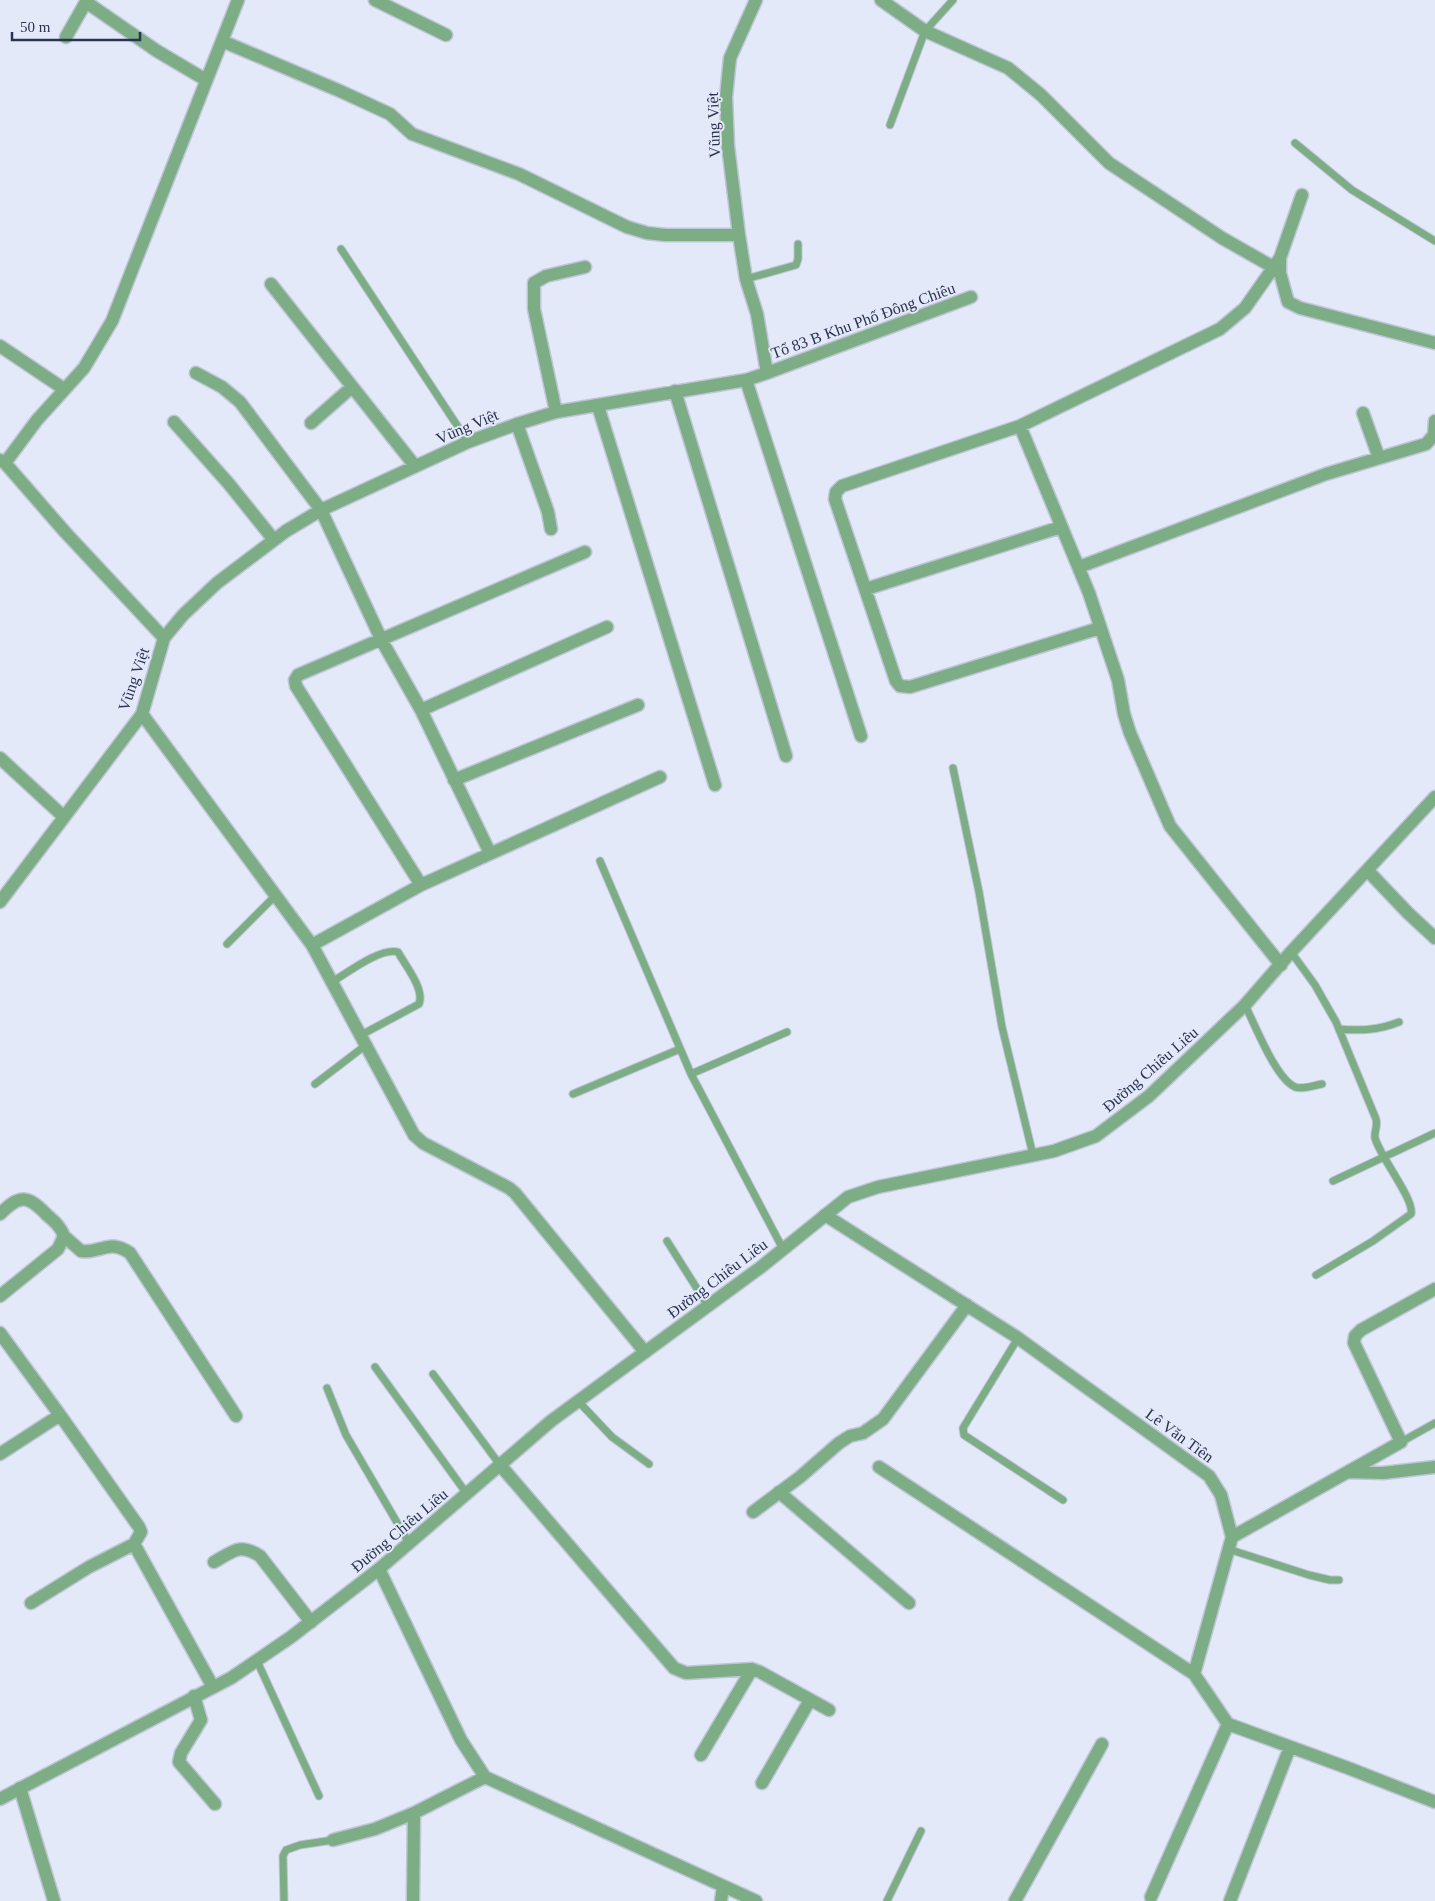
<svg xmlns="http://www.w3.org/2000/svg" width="1435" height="1901" viewBox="0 0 1435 1901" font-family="Georgia,serif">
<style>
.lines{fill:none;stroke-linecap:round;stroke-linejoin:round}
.service-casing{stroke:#bec5d7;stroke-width:9}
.minor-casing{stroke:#bec5d7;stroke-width:15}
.tertiary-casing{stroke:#bec5d7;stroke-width:15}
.service{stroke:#7cad84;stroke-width:7}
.minor{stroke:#7cad84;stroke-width:12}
.tertiary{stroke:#7cad84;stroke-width:12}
.labels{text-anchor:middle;stroke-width:4;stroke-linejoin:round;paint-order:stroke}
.street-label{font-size:16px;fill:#2a3451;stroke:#e3e9f8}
</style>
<rect width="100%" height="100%" fill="#e3e9f8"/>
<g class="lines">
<defs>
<path id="service" d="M 890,125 L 925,31 L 953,0
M 1295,143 L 1352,190 L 1435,241
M 341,249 L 468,442
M 746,279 L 796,265 L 798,259 L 798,244
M 953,768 L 979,892 L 1002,1027 L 1033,1155
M 600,861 L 691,1074 L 783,1249
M 227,944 L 276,895
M 1291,952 L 1315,985 L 1336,1022 L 1376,1119 C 1378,1127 1374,1131 1375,1138 C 1380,1157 1415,1200 1411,1214 L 1373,1241 L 1316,1275
M 332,982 C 347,973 381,947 398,952 C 405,965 425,989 419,1004 L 361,1035
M 1245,1005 C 1255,1025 1276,1079 1295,1087 C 1302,1090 1315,1085 1322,1084
M 1339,1029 C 1361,1031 1379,1030 1399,1022
M 691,1074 L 787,1032
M 315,1084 L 366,1045
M 573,1094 L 680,1049
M 1333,1181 L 1435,1133
M 667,1241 L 708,1306
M 1018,1338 L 963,1428 L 964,1435 L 1063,1500
M 375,1367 L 467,1494
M 433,1374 L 500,1465
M 327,1388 L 346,1435 L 409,1543
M 578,1401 L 612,1437 L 649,1464
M 1401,1442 L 1435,1423
M 1228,1549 L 1309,1575 L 1330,1580 L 1339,1580
M 257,1661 L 319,1796
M 284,1901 L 283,1856 L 286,1850 L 300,1845 L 333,1840
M 887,1901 L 921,1831"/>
<path id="minor" d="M 375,0 L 446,35
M 881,0 L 925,31 L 1008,68 L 1041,95 L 1109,163 L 1222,238 L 1273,267
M 86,2 L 157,51 L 206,80
M 66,37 L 87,0
M 222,41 L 340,91 L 390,114 L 412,134 L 519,174 L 627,227 L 647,233 L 665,235 L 739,235
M 1280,258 L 1280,273 L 1288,302 L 1300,308 L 1435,343
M 271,284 L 415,466
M 0,346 L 64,389
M 196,373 L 222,387 L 240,402 L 321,510 L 382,641 L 421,710 L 490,853
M 767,373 L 971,297
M 746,380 L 861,736
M 675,391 L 786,756
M 598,406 L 715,785
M 556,412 L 534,309 L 534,283 L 546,276 L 585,267
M 1363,413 L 1379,458
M 174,422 L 229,484 L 274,540
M 311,423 L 352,387
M 517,424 L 548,512 L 551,529
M 1020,426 L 1089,593 L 1118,680 L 1124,714 L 1130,733 L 1170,826 L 1281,965
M 0,460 L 5,463 L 37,420 L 84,368 L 112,321 L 238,0
M 5,463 L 65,532 L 164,638
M 1079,567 L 1326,474 L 1426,444 L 1434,435 L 1435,421
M 866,589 L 1061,527
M 1100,628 L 910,687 L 900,686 L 896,681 L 835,499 L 836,492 L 842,486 L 1020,426 L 1220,329 L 1245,308 L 1280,258 L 1302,195
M 421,710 L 607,627
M 142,714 L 312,945 L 414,1135 L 423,1143 L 509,1188 L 515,1193 L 645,1352
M 0,758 L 64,817
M 454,780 L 638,705
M 1368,871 L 1408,913 L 1435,938
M 421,885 L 296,686 L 295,680 L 298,675 L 585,552
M 0,902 L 142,714 L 164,638 L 183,615 L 217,583 L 286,531 L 321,510 L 468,442 L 517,424 L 556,412 L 746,380 L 767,373 L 757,314 L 746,279 L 739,235 L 728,146 L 726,97 L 730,58 L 756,0
M 312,945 L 421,885 L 660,777
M 0,1214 C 20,1194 28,1195 47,1215 C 54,1221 61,1227 64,1236 L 58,1249 L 0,1296
M 825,1215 L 1018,1338 L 1209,1476 L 1221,1495 L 1232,1537 L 1194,1674 L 1228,1724 L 1348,1768 L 1435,1802
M 64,1236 L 81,1251 C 101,1254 108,1238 130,1253 L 236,1416
M 0,1333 L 60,1415
M 0,1454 L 60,1415 L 139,1527 L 141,1532 L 134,1544 L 89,1567 L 31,1603
M 500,1465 L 674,1668 L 686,1673 L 752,1669 L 760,1672 L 829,1710
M 879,1467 L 1194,1674
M 1348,1472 L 1383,1473 L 1435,1467
M 779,1492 L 909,1603
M 753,1512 L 800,1477 L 839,1443 L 850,1436 L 863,1433 L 883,1419 L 967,1305
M 1232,1537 L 1401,1442 L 1354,1343 L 1355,1336 L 1361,1330 L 1435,1289
M 134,1544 L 213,1687
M 214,1562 C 234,1551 239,1543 260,1556 L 311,1622
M 379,1569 L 461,1740 L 485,1777 L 756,1901
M 194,1696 L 201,1720 L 181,1753 L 179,1762 L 215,1804
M 701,1755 L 752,1669
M 762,1783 L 810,1700
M 20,1788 L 54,1901
M 333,1840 L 375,1829 L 414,1813 L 485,1777
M 1151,1897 L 1228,1724
M 413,1901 L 414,1813
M 721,1901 L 723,1886
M 1015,1901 L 1102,1744
M 1230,1901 L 1290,1747"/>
<path id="tertiary" d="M 0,1799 L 231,1678 L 291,1637 L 379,1569 L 551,1421 L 761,1267 L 848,1197 L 878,1187 L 1054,1151 L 1096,1136 L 1149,1096 L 1245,1005 L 1291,952 L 1435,797"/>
</defs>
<use href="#service" class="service-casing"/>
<use href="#minor" class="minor-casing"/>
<use href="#tertiary" class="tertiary-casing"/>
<use href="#service" class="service"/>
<use href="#minor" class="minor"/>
<use href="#tertiary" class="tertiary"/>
</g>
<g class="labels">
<g class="street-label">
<text transform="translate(713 125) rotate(-92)" y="6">Vũng Việt</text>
<text transform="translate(863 320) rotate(-20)" y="6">Tổ 83 B Khu Phố Đông Chiêu</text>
<text transform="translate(467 426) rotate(-23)" y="6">Vũng Việt</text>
<text transform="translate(133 679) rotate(-71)" y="6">Vũng Việt</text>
<text transform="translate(1150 1069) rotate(-41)" y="6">Đường Chiêu Liêu</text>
<text transform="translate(717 1278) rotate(-37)" y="6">Đường Chiêu Liêu</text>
<text transform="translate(1180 1435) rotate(36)" y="6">Lê Văn Tiên</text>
<text transform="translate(399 1530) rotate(-40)" y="6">Đường Chiêu Liêu</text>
</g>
</g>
<path d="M12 32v8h128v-8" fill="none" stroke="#2a3451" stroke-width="2.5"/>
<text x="20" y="32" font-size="15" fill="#2a3451" stroke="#e3e9f8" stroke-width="4" paint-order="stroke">50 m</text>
</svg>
